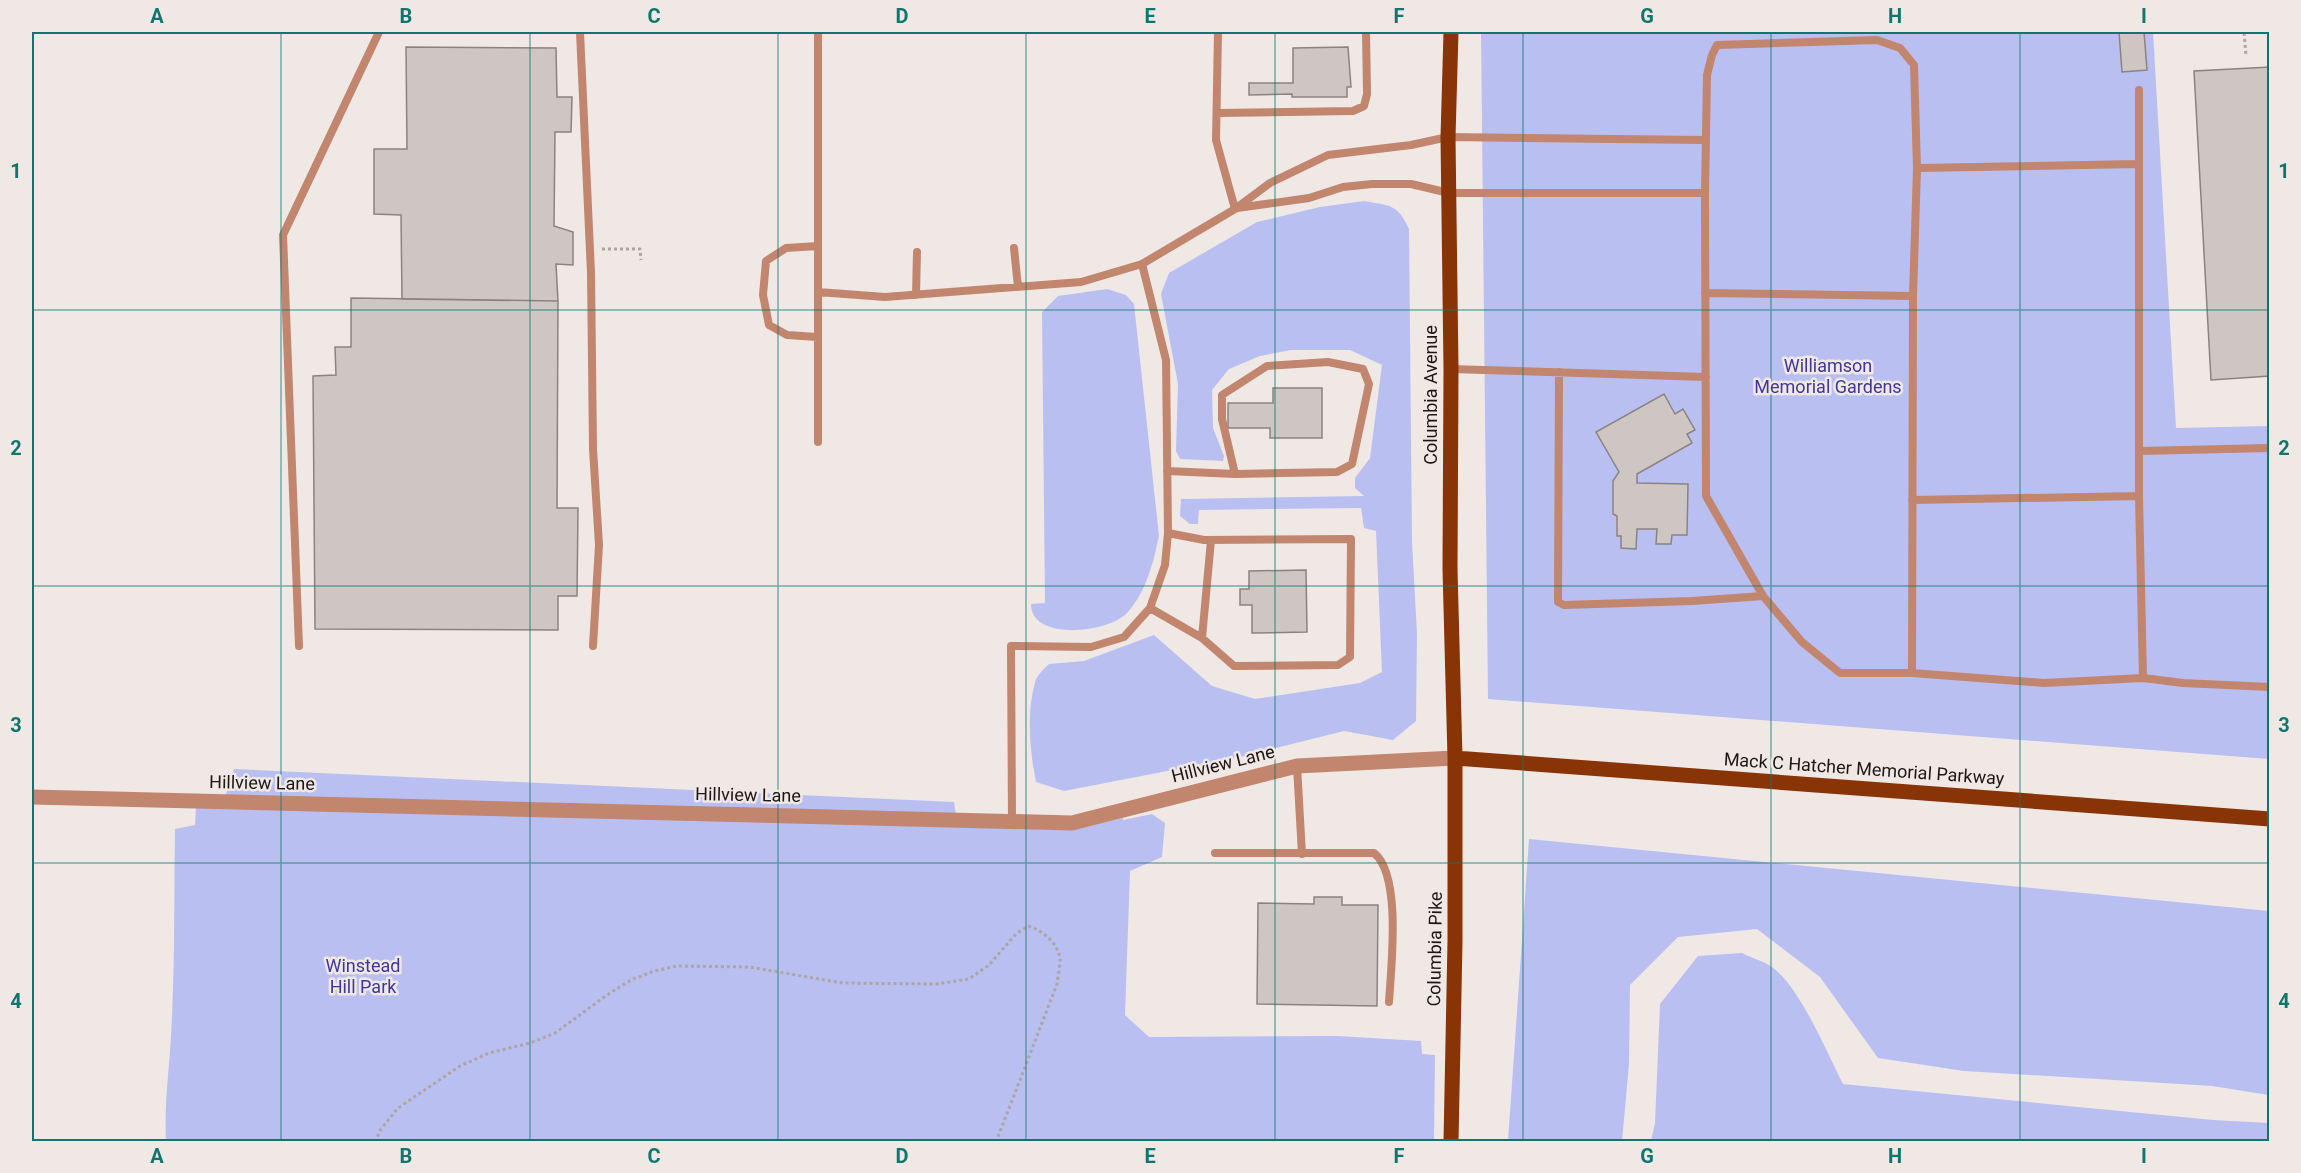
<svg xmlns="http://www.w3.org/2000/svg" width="2301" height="1173" viewBox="0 0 2301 1173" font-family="Roboto,sans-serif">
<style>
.green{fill:#babff1}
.building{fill:#cec6c3;stroke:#8b8380;stroke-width:1.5}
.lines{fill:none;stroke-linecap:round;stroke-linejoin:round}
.path{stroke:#aca5a3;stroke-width:3;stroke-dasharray:3 3;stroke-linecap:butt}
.lane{stroke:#c2856d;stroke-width:8}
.street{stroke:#c2856d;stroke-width:15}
.primary{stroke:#883407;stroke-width:15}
.grid{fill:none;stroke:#0f766e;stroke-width:1.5;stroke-opacity:0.55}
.labels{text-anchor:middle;stroke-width:5;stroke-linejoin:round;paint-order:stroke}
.park-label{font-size:18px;fill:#3f379a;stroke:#f0e8e5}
.street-label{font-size:18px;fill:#1a1716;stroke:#f0e8e5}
.neatline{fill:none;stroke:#0f766e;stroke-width:2}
.grid-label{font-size:20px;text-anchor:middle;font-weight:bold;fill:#0f766e}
</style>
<rect width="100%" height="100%" fill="#f0e8e5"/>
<path class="green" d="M 1481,32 L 2153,32 L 2176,428 L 2269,426 L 2269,759 L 1488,699 Z
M 1364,201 C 1390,206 1397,203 1409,229 L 1412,542 L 1417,634 L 1416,721 L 1393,740 L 1344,731 L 1240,757 L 1064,791 L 1036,782 C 1030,752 1026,714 1035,683 C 1036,676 1044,669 1049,664 L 1084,661 L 1154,635 L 1212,686 L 1255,699 L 1360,683 L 1382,672 L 1376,531 L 1364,528 L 1361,508 L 1199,510 L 1198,524 L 1190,524 L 1180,516 L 1181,499 L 1364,496 L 1355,488 L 1355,478 L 1370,458 L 1382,365 L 1350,350 L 1291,350 L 1260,356 L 1229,369 L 1212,390 L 1213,428 L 1224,456 L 1223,461 L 1180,459 L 1176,451 L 1178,384 L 1161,294 L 1169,273 L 1257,222 L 1320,207 Z
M 1107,289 L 1126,295 L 1134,304 L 1159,536 C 1153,563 1147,590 1128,612 C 1110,633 1031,642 1031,604 L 1045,603 L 1042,312 L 1058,296 Z
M 234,769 L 954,802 L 958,827 L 1072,830 L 1123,818 L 1123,820 L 1152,814 L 1165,823 L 1162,857 L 1130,871 L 1125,1015 L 1149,1037 L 1338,1036 L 1421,1041 L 1422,1054 L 1435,1055 L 1434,1141 L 166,1142 C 164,1106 169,1072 171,1036 C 175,967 174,898 175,829 L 195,825 L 196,807 L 222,807 Z
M 1529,839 L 2269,911 L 2269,1095 L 2212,1086 L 1964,1071 L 1878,1058 L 1820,977 L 1757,929 L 1678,937 L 1630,985 L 1629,1064 L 1622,1141 L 1508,1141 Z
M 1742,953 C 1751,958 1764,961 1772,967 C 1800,987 1827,1053 1843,1084 L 2213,1120 L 2269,1123 L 2269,1141 L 1651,1141 L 1655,1123 L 1660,1004 L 1698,956 Z"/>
<path class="building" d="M 2119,32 L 2144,32 L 2147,70 L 2122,72 Z
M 406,47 L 556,48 L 557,97 L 572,97 L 571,132 L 555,132 L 554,226 L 573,232 L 573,265 L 556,264 L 558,301 L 402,299 L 401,215 L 374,214 L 374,149 L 407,149 Z
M 1348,47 L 1351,87 L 1347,87 L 1347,97 L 1292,97 L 1292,94 L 1249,95 L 1249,83 L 1293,83 L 1293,48 Z
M 2270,67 L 2270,376 L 2211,380 L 2194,71 Z
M 351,298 L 558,301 L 557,508 L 578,508 L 577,596 L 558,596 L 558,630 L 315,629 L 313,376 L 336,375 L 335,347 L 351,347 Z
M 1273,388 L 1322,388 L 1322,438 L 1270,438 L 1270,428 L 1228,428 L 1228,403 L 1273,403 Z
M 1664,394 L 1675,414 L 1683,409 L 1695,430 L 1687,434 L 1692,443 L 1637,474 L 1637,483 L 1688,484 L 1687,535 L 1672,535 L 1671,544 L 1656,544 L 1657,529 L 1637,529 L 1636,549 L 1621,548 L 1621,536 L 1617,536 L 1617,516 L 1613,514 L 1613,481 L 1619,472 L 1596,432 Z
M 1306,570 L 1307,632 L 1252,633 L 1252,605 L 1240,605 L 1240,589 L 1249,589 L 1249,571 Z
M 1314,897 L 1342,897 L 1342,905 L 1378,905 L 1377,1006 L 1257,1004 L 1258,903 L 1314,904 Z"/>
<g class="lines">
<path class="path" d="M 2244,33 L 2246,55
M 602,249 L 640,249 L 641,260
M 375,1142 L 381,1129 L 398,1108 L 460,1066 L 489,1053 L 530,1043 L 555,1033 L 607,995 L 631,980 L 654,971 L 677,966 L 749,967 L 843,983 L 937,984 L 969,979 L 989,965 L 1016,934 L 1028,926 C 1042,930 1059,943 1060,960 C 1060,967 1058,976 1057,984 L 996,1142"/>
<path class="lane" d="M 580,32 L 591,273 L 593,449 L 599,545 L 593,646
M 818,32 L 818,292 L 885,297 L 1081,282 L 1142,264 L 1235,209 L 1270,183 L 1328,155 L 1411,145 L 1448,137 L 1706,140
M 1218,32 L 1216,140 L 1235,209
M 2139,90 L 2139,496 L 2143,678
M 1217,113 L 1353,111 L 1364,106 L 1367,94 L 1366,32
M 1917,168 L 2139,164
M 1237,208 L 1309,198 L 1343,187 L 1372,184 L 1411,184 L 1449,193 L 1705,193
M 1014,248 L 1018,287
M 818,292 L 818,442
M 1705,293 L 1913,296
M 916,295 L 917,252
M 817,337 L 787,335 L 769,325 L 763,295 L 766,261 L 786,248 L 818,246
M 1451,369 L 1706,377
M 1559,372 L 1558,602 L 1564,605 L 1692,601 L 1763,596
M 2139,451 L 2270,448
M 1167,471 L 1235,474 L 1337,472 L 1352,464 L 1369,384 L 1363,369 L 1328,362 L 1267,366 L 1222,395 L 1222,419 L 1235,474
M 1912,500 L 2139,496
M 1150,608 L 1202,638 L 1234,666 L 1338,665 L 1350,657 L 1351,539 L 1204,540 L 1168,533
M 1202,638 L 1211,540
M 299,646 L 283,235 L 379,32
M 1912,673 L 1913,296 L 1917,168 L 1914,65 L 1900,48 L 1877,40 L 1717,45 L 1712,55 L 1707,75 L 1705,193 L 1706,496 L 1763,596 L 1802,642 L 1840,673 L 1912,673 L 2044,683 L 2143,678 L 2183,683 L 2270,687
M 1297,766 L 1302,854
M 1012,821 L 1011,646 L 1091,647 L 1124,637 L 1150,608 L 1165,565 L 1168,533 L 1166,360 L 1142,264
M 1215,853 L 1374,853 C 1402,875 1391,968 1389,1002"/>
<path class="street" d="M 32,797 L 1072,823 L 1297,766 L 1455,758"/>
<path class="primary" d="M 1455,758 L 2270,819
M 1451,1142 L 1455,941 L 1455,758 L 1450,569 L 1451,369 L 1448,137 L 1451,32"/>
</g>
<path class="grid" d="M 281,32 L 281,1142M 530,32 L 530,1142M 778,32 L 778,1142M 1026,32 L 1026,1142M 1275,32 L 1275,1142M 1523,32 L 1523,1142M 1771,32 L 1771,1142M 2020,32 L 2020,1142M 32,310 L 2270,310M 32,586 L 2270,586M 32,863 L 2270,863"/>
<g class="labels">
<g class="park-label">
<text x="1828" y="372">Williamson<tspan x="1828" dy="21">Memorial Gardens</tspan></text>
<text x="363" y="972">Winstead<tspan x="363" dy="21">Hill Park</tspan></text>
</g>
<g class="street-label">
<text transform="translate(1431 395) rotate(-90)" y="6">Columbia Avenue</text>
<text transform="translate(1223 764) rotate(-14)" y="6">Hillview Lane</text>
<text transform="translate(1864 769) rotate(4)" y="6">Mack C Hatcher Memorial Parkway</text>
<text transform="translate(262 783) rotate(1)" y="6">Hillview Lane</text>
<text transform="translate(748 795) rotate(1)" y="6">Hillview Lane</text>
<text transform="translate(1435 949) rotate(-89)" y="6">Columbia Pike</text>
</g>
</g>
<rect width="2301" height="1173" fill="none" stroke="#f0e8e5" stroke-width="66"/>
<rect x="33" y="33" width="2235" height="1107" class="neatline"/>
<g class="grid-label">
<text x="157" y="23">A</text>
<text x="406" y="23">B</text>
<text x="654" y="23">C</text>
<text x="902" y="23">D</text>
<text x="1150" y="23">E</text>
<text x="1399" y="23">F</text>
<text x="1647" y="23">G</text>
<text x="1895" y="23">H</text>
<text x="2144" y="23">I</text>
<text x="16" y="178">1</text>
<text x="2284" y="178">1</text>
<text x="16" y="455">2</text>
<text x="2284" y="455">2</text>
<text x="16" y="732">3</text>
<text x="2284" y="732">3</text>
<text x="16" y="1008">4</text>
<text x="2284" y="1008">4</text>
<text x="157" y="1163">A</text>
<text x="406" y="1163">B</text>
<text x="654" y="1163">C</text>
<text x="902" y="1163">D</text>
<text x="1150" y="1163">E</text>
<text x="1399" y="1163">F</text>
<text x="1647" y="1163">G</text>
<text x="1895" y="1163">H</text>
<text x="2144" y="1163">I</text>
</g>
</svg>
